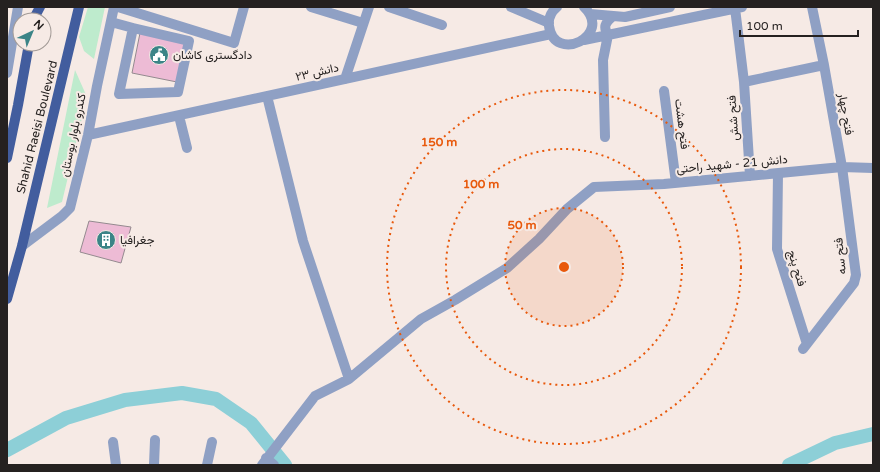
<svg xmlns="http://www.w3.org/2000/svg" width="880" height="472" viewBox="0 0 880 472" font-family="'Varela Round',Vazirmatn,sans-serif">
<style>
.green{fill:#beebcd}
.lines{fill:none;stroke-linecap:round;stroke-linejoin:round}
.river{stroke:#8dcfd7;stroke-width:14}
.building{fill:#edbbd5;stroke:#948a8f}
.minor{stroke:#8fa0c4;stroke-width:10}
.major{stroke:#425d9e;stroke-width:10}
.ring{fill:none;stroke:#e8590c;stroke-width:2;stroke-dasharray:2 4}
.labels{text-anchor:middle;stroke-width:4;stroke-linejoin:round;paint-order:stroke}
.poi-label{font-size:12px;fill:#252120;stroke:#f6eae5;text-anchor:start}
.street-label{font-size:12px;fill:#252120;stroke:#f6eae5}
.centre{fill:#e8590c;stroke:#f6eae5;stroke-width:2}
.ring-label{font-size:12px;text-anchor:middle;font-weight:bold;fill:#e8590c;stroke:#f6eae5;stroke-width:4;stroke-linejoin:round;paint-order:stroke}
</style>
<rect width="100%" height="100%" fill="#f6eae5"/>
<path class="green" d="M 88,7 L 105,7 L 94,59 L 84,51 L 79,37 Z
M 75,70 L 87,97 L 62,202 L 47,208 Z"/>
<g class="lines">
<path class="river" d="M 7,450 L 66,418 L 125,400 L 182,393 L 216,399 L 251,423 L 285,465
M 789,465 L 835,443 L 873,434"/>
</g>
<path class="building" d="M 141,28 L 186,37 L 177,82 L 132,73 Z
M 89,221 L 131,227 L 121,263 L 80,252 Z"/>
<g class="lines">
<path class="minor" d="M 118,7 L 234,43 L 244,7
M 311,7 L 363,23
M 389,7 L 442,25
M 511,7 L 549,23
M 557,7 C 551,12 548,19 549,26 C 554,64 614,36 584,7
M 735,8 L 744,82 L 824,65
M 590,14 L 625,17 L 670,7
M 111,22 L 133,28 L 119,94 L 178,92 L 189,41 L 133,28
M 584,40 L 742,7
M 7,73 L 18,7
M 345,79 L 369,7
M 744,82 L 750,176
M 664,91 L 676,183
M 267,96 L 303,241 L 349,379
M 179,116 L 187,148
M 88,135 L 551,34
M 605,137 L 603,60 L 608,35 C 603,27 605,23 612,17
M 778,173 L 777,249 L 807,344
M 22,246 L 62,216 L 70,208 L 88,135 L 97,86 L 114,7
M 803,349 L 854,283 L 856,275 L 842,167 L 824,65 L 812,7
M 113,442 L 116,465
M 266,458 L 274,465
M 154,465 L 155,440
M 207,465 L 212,442
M 262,465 L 315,396 L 349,379 L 421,319 L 455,300 L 507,268 L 539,239 L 567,209 L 594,187 L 664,184 L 842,167 L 873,168"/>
<path class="major" d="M 33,20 L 40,7
M 7,158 L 18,105 L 29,44
M 7,299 L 22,246 L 79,7"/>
</g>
<circle cx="564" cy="267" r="59" fill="#e8590c" fill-opacity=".12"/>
<g class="ring">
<circle cx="564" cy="267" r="59"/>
<circle cx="564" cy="267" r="118"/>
<circle cx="564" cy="267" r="177"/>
</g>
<defs>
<symbol id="civic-disc" viewBox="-11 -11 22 22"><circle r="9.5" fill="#3b8487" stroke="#f6eae5"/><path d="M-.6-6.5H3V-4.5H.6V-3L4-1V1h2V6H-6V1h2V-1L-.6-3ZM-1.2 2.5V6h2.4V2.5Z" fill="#fff"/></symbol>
<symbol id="building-disc" viewBox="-11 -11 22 22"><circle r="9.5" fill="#3b8487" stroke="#f6eae5"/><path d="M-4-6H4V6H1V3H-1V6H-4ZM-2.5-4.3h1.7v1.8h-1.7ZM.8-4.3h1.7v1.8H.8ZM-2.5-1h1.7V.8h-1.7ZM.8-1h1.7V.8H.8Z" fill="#fff"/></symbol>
</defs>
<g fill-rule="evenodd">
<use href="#civic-disc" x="148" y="44" width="22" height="22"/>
<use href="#building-disc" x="95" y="229" width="22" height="22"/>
</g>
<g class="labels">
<g class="poi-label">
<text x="173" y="59">دادگستری کاشان</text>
<text x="120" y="244">جغرافیا</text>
</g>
<g class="street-label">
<text transform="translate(317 72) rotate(-13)" y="4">دانش ۲۳</text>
<text transform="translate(846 114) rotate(80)" y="4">فتح چهار</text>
<text transform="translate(733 118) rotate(-94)" y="4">فتح شش</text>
<text transform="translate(682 124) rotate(83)" y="4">فتح هشت</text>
<text transform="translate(37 127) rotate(-76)" y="4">Shahid Raeisi Boulevard</text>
<text transform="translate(73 135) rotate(-78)" y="4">کندرو بلوار بوستان</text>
<text transform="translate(732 164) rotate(-5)" y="4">دانش 21 - شهید راحتی</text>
<text transform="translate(840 256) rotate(-96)" y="4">فتح سه</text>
<text transform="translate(797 268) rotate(73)" y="4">فتح پنج</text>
</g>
</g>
<circle cx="564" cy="267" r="6" class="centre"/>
<g class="ring-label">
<text x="439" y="146">150 m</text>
<text x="481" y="188">100 m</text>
<text x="522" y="229">50 m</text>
</g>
<rect width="880" height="472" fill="none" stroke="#252120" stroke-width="16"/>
<g transform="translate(32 32) rotate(44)"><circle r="19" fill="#f6eae5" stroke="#a29a96"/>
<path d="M0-3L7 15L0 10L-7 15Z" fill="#3b8487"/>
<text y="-6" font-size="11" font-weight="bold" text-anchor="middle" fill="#252120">N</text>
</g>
<path d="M740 30v6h118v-6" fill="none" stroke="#252120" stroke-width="2"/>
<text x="746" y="30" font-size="12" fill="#252120" stroke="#f6eae5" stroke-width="3" paint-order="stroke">100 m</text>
</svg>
